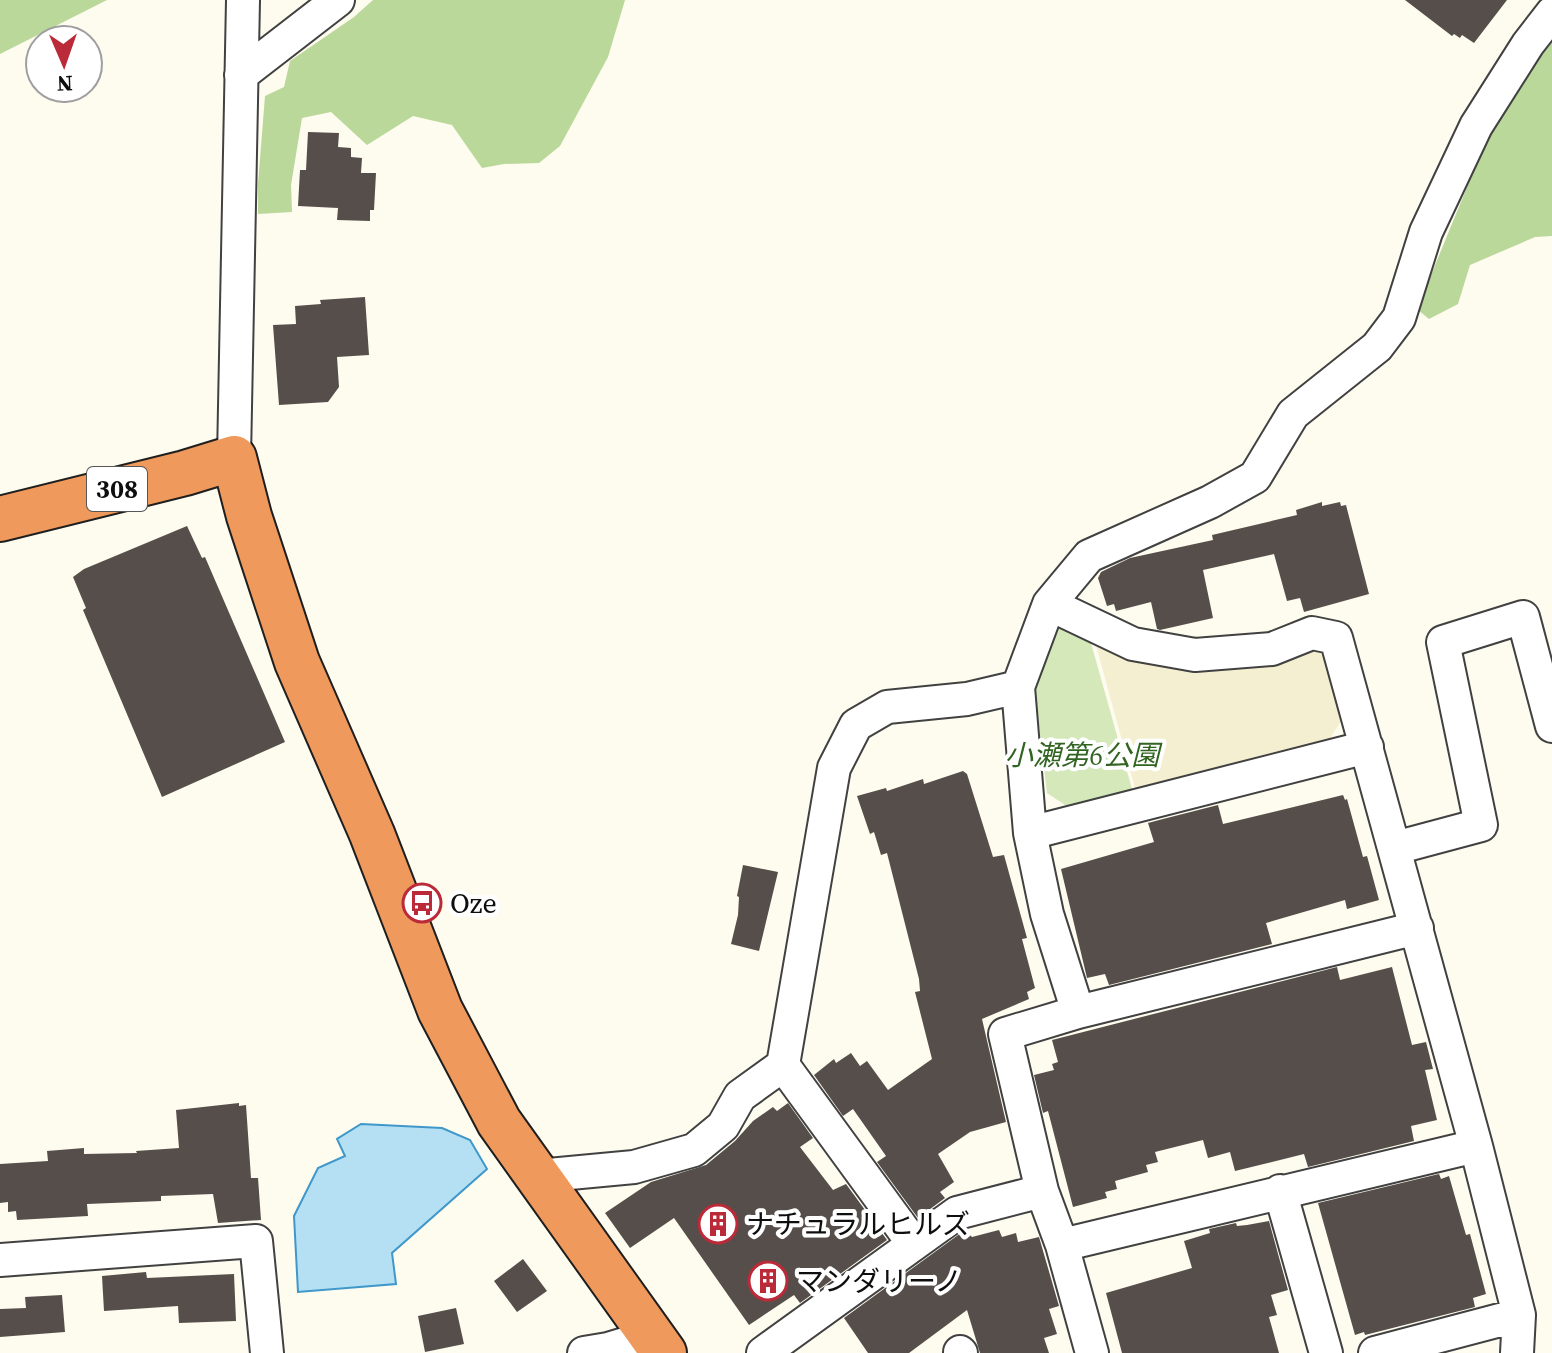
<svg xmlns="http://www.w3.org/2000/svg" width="1552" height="1353" viewBox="0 0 1552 1353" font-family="'Source Serif 4','Noto Sans JP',serif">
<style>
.farmland{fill:#f4efd0}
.green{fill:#d4e8ba}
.forest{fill:#b9d899}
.water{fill:#b5e0f4;stroke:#3f98c9;stroke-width:2}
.building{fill:#564e4a}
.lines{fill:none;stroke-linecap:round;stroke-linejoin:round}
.minor-casing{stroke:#414141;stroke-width:36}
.highway-casing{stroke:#1f1f1f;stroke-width:48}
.minor{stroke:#fff;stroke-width:32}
.highway{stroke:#ef995c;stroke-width:44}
.labels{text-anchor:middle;stroke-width:8;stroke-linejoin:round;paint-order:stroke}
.shield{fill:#fff;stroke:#565656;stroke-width:2}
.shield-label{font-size:26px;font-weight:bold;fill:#0e0e0e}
.park-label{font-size:28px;font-style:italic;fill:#316420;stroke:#fff}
.poi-label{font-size:28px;fill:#0e0e0e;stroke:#fff;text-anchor:start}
</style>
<rect width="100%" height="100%" fill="#fefbef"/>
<path class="farmland" d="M 1094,638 L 1310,646 L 1327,655 L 1343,718 L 1330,738 L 1135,788 Z"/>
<path class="green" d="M 1069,624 L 1089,636 L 1132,789 L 1068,807 L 1047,793 L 1034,683 L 1050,631 Z"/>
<path class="forest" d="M 0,0 L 107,0 L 0,54 Z
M 373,0 L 625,0 L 608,57 L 560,146 L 539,163 L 504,164 L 482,168 L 452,125 L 413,116 L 367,145 L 331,112 L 302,118 L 291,185 L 292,212 L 258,214 L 258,184 L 265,96 L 284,87 L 290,61 L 354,17 Z
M 1552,42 L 1552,236 L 1535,237 L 1470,265 L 1458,304 L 1429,319 L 1417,309 L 1500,107 Z"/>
<path class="water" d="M 361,1124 L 442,1128 L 470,1140 L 487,1169 L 392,1253 L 396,1284 L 298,1292 L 294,1216 L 318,1168 L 345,1156 L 337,1139 Z"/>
<path class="building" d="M 1405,0 L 1507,0 L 1474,43 L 1462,35 L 1460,38 L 1454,34 L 1452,36 Z
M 308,132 L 339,133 L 338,147 L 351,148 L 351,157 L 362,158 L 361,173 L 376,173 L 374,210 L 370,210 L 370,221 L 337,220 L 338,208 L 298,206 L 300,170 L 306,170 Z
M 365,297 L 369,355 L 337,357 L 339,387 L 328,402 L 279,405 L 273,325 L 296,324 L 295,306 L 321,304 L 320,300 Z
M 1322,502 L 1322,506 L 1340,502 L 1341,506 L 1346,505 L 1369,594 L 1304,612 L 1300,598 L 1287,601 L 1274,554 L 1203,570 L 1213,618 L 1160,630 L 1157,629 L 1151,602 L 1116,611 L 1114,604 L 1107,606 L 1098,578 L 1101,572 L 1130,558 L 1213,540 L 1212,535 L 1297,515 L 1296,510 Z
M 187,526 L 202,558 L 205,557 L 285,742 L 162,797 L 83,610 L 86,608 L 73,577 L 84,569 Z
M 963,771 L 967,774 L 993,857 L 1004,855 L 1027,938 L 1022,939 L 1035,988 L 1027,992 L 1029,999 L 982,1019 L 1006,1122 L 970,1132 L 938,1154 L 954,1182 L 940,1192 L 945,1198 L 918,1218 L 877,1162 L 886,1156 L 853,1109 L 843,1116 L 814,1075 L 834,1059 L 836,1063 L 851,1053 L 860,1066 L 867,1061 L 888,1090 L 932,1059 L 915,992 L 920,991 L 919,979 L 887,853 L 881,855 L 874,832 L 870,834 L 857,796 L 886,788 L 887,791 L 923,779 L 924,784 Z
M 1343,795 L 1345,800 L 1347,799 L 1363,857 L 1367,856 L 1379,900 L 1347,909 L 1345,900 L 1266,923 L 1272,944 L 1109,985 L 1105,974 L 1087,978 L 1061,869 L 1154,842 L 1148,823 L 1163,819 L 1218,805 L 1223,824 Z
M 743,865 L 778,872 L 759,951 L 731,944 L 738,915 L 739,897 L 737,896 Z
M 1337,967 L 1340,980 L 1392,967 L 1412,1045 L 1426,1042 L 1433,1069 L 1425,1070 L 1437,1120 L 1411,1126 L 1414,1141 L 1308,1167 L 1304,1154 L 1235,1171 L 1230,1152 L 1208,1158 L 1203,1140 L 1155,1152 L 1158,1162 L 1146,1165 L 1148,1172 L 1115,1181 L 1117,1189 L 1105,1192 L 1107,1198 L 1073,1207 L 1048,1111 L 1043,1113 L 1034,1075 L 1054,1070 L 1052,1064 L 1058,1062 L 1052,1040 Z
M 239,1103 L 239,1106 L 246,1105 L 251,1178 L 258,1178 L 261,1220 L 218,1223 L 213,1194 L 161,1196 L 161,1201 L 87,1204 L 88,1216 L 17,1220 L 16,1211 L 8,1212 L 8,1202 L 0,1203 L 0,1164 L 48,1161 L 47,1151 L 84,1148 L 84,1154 L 137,1153 L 136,1151 L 179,1148 L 176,1110 Z
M 788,1103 L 813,1138 L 800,1147 L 833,1190 L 846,1184 L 887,1240 L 800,1303 L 794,1295 L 749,1325 L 674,1218 L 630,1248 L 605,1213 L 651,1182 L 706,1165 L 735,1141 L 753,1121 L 773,1107 L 777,1111 Z
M 1439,1174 L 1441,1179 L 1449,1176 L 1466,1235 L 1470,1234 L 1486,1294 L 1473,1298 L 1475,1307 L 1365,1335 L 1364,1332 L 1355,1335 L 1318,1203 Z
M 1269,1221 L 1288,1290 L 1271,1295 L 1277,1315 L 1269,1317 L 1279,1353 L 1122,1353 L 1106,1293 L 1192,1268 L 1184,1241 L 1210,1233 L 1209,1229 L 1236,1223 L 1237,1226 L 1247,1225 Z
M 965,1230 L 972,1237 L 999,1230 L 1002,1237 L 1016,1233 L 1018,1242 L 1039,1237 L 1059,1306 L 1049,1309 L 1057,1334 L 1044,1338 L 1049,1353 L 980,1353 L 967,1310 L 909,1353 L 868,1353 L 844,1318 Z
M 523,1259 L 547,1291 L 517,1312 L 494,1281 Z
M 146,1272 L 147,1278 L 234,1274 L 236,1321 L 179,1323 L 178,1306 L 104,1311 L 102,1276 Z
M 62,1295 L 65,1332 L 0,1337 L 0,1309 L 26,1308 L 25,1297 Z
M 456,1308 L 464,1344 L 425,1352 L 418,1316 Z"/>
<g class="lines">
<defs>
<path id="minor" d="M 241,75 L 338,0
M 234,458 L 243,0
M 1049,604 L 1133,644 L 1195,655 L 1272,649 L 1312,633 L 1336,638 L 1476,1146 L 1519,1315 L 1517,1353
M 1030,833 L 1367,747
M 1395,848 L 1481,825 L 1443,642 L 1523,617 L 1552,726
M 1078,1012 L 1047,914 L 1030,833 L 1018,687 L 1049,604 L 1089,556 L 1210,502 L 1255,477 L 1293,414 L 1377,347 L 1399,318 L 1426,232 L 1476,126 L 1528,44 L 1552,13
M 783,1065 L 913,1243
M 538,1176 L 634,1167 L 694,1150 L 723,1126 L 740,1096 L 783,1065 L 834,768 L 856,725 L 887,707 L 967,699 L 1018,687
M 1280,1191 L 1326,1353
M 1062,1245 L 1476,1146
M 0,1260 L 256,1241 L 267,1353
M 960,1352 L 961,1353
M 584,1353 L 608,1349 L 651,1336
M 763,1353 L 957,1213 L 1042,1191
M 1092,1353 L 1062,1245 L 1042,1191 L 1005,1034 L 1078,1012 L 1417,928
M 1375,1353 L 1519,1315"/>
<path id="highway" d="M 0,519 L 185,473 L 234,458 L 249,516 L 297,662 L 372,834 L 440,1010 L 499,1122 L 664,1353"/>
</defs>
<use href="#minor" class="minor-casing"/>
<use href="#highway" class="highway-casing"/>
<use href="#minor" class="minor"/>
<use href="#highway" class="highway"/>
</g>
<defs>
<symbol id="bus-ring" viewBox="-11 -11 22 22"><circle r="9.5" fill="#fff" stroke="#ba2a38" stroke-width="1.5"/><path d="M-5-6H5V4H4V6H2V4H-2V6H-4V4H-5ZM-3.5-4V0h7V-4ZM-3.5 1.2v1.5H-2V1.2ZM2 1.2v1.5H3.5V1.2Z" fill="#ba2a38"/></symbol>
<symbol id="building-ring" viewBox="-11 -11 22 22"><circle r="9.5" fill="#fff" stroke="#ba2a38" stroke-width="1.5"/><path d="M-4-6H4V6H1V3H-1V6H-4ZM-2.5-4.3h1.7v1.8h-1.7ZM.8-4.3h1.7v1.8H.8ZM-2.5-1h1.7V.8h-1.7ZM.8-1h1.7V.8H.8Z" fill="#ba2a38"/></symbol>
</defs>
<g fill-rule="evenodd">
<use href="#bus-ring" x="400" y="881" width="44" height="44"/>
<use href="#building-ring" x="696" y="1202" width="44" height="44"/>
<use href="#building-ring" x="746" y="1259" width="44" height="44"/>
</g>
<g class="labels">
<rect class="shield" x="87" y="467" width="60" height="44" rx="6"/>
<g class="shield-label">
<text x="117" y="498">308</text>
</g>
<g class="park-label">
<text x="1082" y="765">小瀬第6公園</text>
</g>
<g class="poi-label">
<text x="450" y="913">Oze</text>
<text x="746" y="1234">ナチュラルヒルズ</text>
<text x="796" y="1291">マンダリーノ</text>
</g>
</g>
<g transform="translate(64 64) rotate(178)"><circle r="38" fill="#ffffff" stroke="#9f9f9f" stroke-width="2"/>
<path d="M0-6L14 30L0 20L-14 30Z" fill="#ba2a38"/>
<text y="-12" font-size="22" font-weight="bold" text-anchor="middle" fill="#0e0e0e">N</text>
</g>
</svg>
